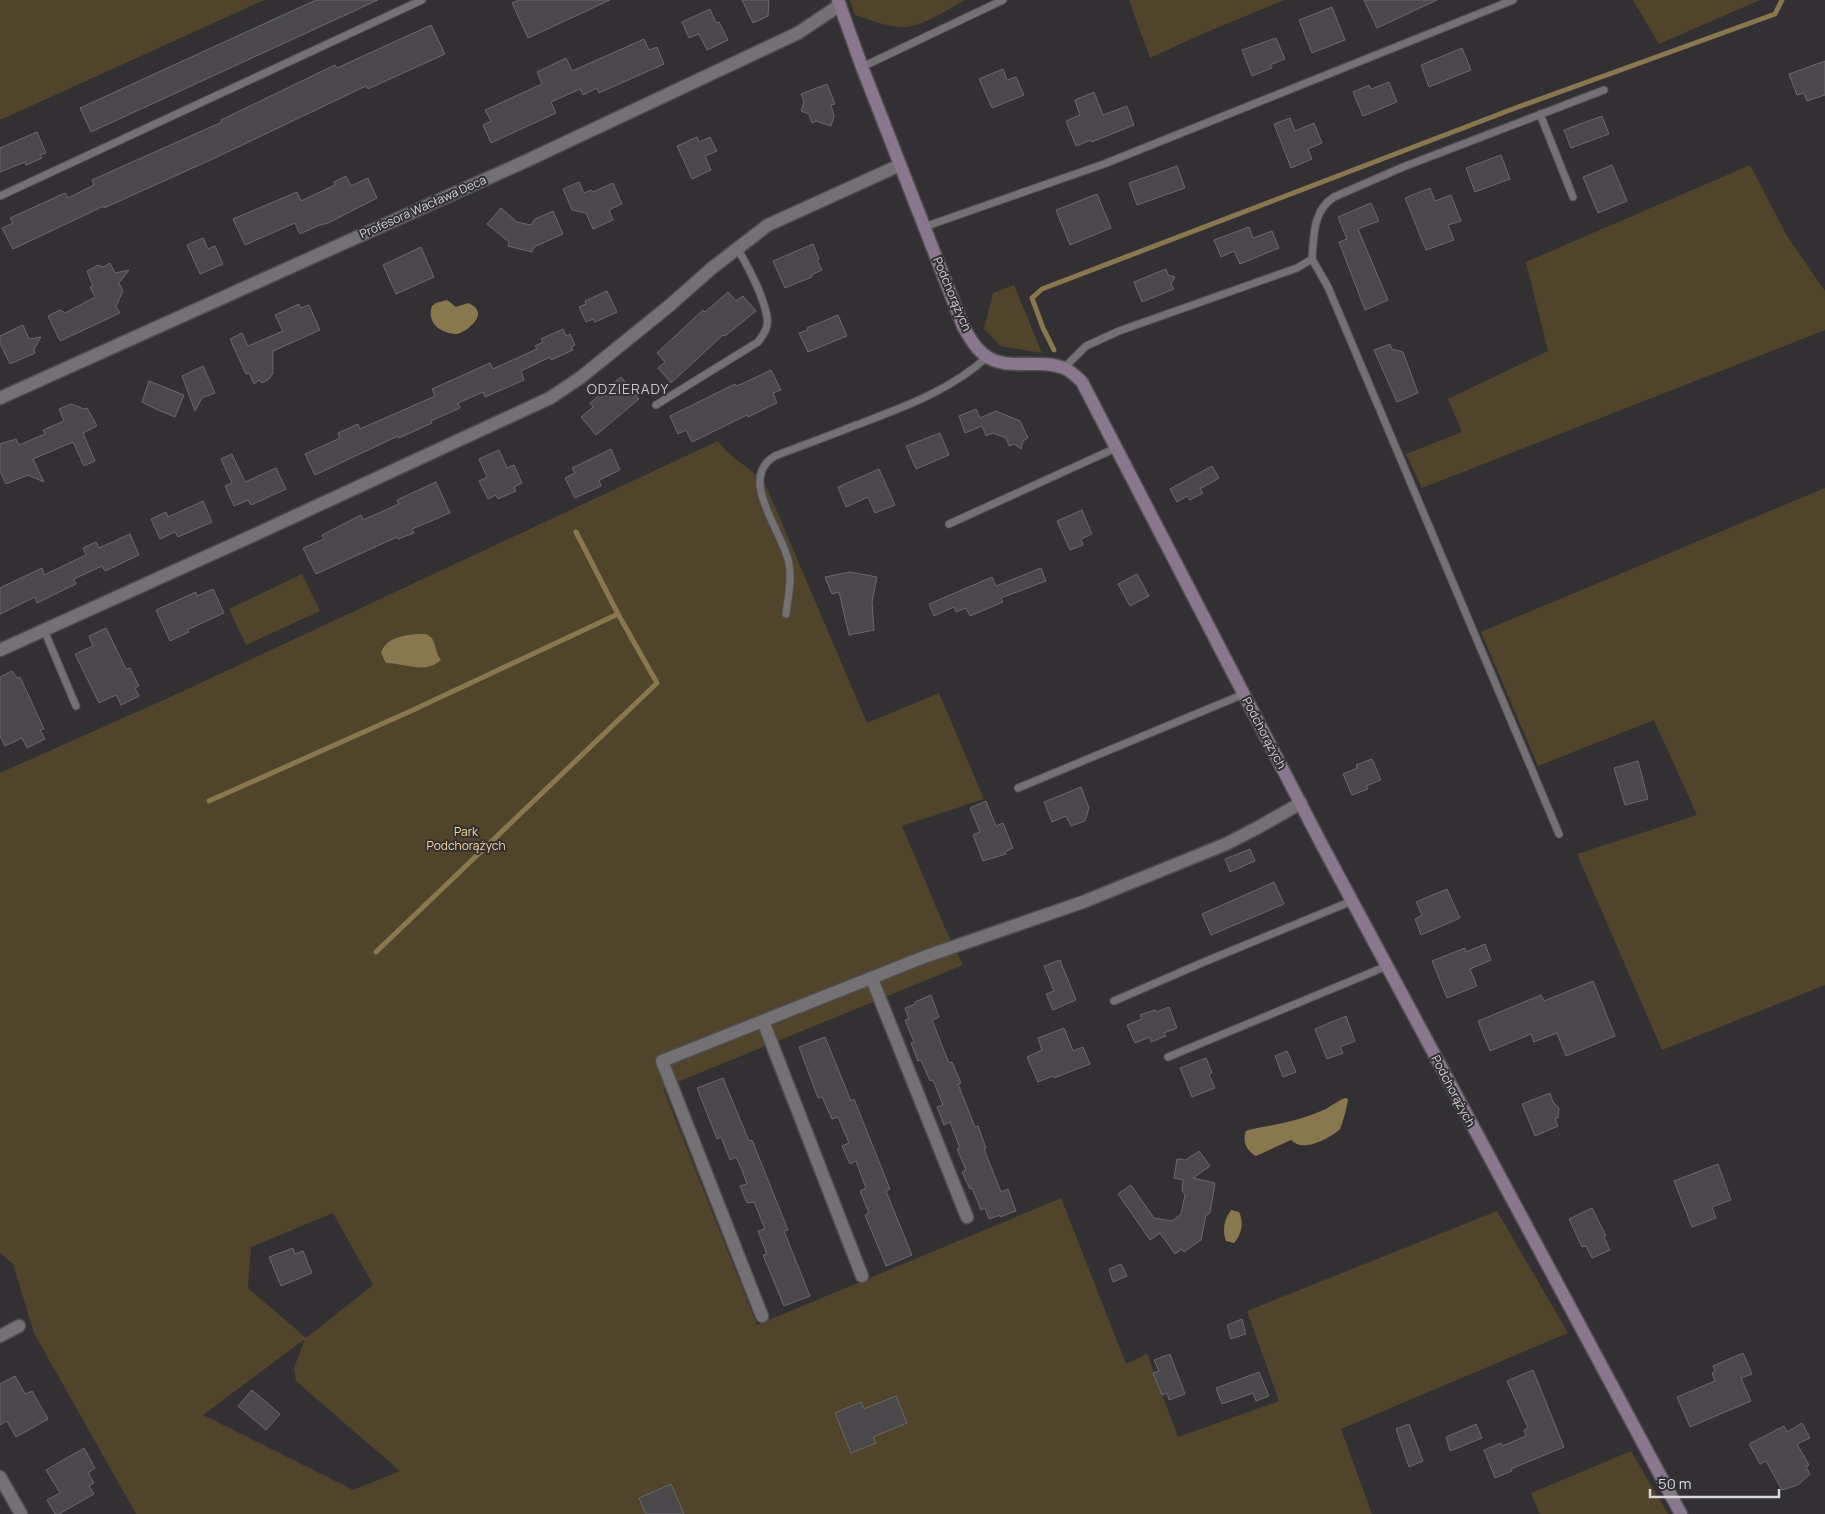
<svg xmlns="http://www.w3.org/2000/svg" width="1825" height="1514" viewBox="0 0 1825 1514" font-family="Manrope,sans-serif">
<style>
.green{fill:#50452b;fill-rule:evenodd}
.water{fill:#89774e}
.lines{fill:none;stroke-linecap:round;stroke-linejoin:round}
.stream{stroke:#89774e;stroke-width:5}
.building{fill:#4b484c;stroke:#6b686b}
.lane-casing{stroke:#504d51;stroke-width:9}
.street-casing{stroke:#504d51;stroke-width:15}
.secondary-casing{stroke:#504d51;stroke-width:15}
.lane{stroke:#747175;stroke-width:7}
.street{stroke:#747175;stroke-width:12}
.secondary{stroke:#88778d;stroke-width:12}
.labels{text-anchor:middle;stroke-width:4;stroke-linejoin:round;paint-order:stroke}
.street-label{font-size:12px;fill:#d8d7d9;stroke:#333034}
.park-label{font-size:12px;fill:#f7d895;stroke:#333034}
.neighbourhood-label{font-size:14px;letter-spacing:1px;fill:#c8c4c9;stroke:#333034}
</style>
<rect width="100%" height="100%" fill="#333034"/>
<path class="green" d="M 0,0 L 264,0 L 0,120 Z
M 850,0 L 965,0 C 948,9 924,26 904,27 C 887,27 871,20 855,15 Z
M 1129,0 L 1284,0 L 1202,34 L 1150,58 Z
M 1633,0 L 1760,0 L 1659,44 Z
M 1750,165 L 1787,236 L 1825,291 L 1825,330 L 1422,488 L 1406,454 L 1462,432 L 1448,399 L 1548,351 L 1526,262 Z
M 1014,285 L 1042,353 L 1001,346 L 984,329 L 993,293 Z
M 718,441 L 728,453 L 764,481 L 867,723 L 939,693 L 984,799 L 902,826 L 945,928 L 963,965 L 663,1088 L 757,1325 L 1061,1198 L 1126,1364 L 1147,1354 L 1178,1437 L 1279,1401 L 1247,1311 L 1497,1211 L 1568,1333 L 1341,1429 L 1372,1514 L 136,1514 L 34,1333 L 13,1264 L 0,1253 L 0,773 L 179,693 ZM 333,1213 L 373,1285 L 306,1338 L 248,1288 L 251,1247 ZM 305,1339 L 294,1368 L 296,1381 L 400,1471 L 353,1490 L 203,1415 Z
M 1825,488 L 1825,985 L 1662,1050 L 1577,854 L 1697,815 L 1654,720 L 1538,766 L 1481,632 Z
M 302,574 L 320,611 L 246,645 L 229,609 Z
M 1631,1451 L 1668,1514 L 1540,1514 L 1531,1493 Z"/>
<path class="water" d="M 447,300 L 456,307 L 468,303 C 490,312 471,329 458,334 C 442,334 426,324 432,306 L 436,303 Z
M 425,634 C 438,638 433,650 441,660 C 424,675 406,663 386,663 L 381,653 C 386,636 409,634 425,634 Z
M 1345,1098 L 1348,1099 C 1348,1103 1342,1126 1340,1129 C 1332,1137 1312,1147 1301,1145 C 1297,1145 1294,1142 1291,1140 L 1256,1156 C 1247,1151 1242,1142 1246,1131 L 1248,1130 C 1273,1125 1299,1121 1321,1111 C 1330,1108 1336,1101 1345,1098 Z
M 1231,1210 L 1239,1212 C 1244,1222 1242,1234 1234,1243 L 1226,1241 C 1222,1230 1224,1220 1231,1210 Z"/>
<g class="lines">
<path class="stream" d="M 1054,350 L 1043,328 L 1032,298 L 1042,289 L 1518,107 L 1775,14 L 1782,0
M 209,801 L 413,710 L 618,614 L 576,532
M 376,952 L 657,683 L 618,614"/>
</g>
<path class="building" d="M 316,0 L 378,0 L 91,132 L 80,108 Z
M 519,0 L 610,0 L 528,38 L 512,3 Z
M 742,0 L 769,0 L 768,16 L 753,23 Z
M 1364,0 L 1437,0 L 1377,28 Z
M 1332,7 L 1345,40 L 1312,53 L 1299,20 Z
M 710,9 L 716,23 L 719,22 L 728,40 L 707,50 L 699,34 L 689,38 L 682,22 Z
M 431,25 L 445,54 L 368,89 L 366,86 L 217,157 L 104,208 L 104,206 L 13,249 L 2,228 L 13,223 L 10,218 L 65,193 L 68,198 L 94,185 L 92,180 L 222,122 L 221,120 L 335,65 L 337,68 Z
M 1276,38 L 1285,59 L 1270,65 L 1272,68 L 1252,76 L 1242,50 Z
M 644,39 L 649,50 L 657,47 L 664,64 L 599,93 L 597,88 L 583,95 L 580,89 L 551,102 L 556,113 L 491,143 L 483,125 L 491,121 L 485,110 L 542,84 L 537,72 L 566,58 L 572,71 Z
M 1462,48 L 1471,70 L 1429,87 L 1421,65 Z
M 1825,61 L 1825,95 L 1807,101 L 1804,93 L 1797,95 L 1789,74 Z
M 1003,69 L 1007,80 L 1016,77 L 1024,95 L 992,108 L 979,79 Z
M 1389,82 L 1397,102 L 1363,116 L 1353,92 L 1369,85 L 1371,89 Z
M 827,84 L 835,104 L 831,105 L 834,116 L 831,126 L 816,121 L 812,123 L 809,114 L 801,111 L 804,102 L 801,94 Z
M 1094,92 L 1103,115 L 1127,106 L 1134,125 L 1092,142 L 1091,140 L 1076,146 L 1066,121 L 1080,115 L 1075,100 Z
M 1602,116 L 1609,134 L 1571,148 L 1564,130 Z
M 1290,118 L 1295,131 L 1314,123 L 1322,143 L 1308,149 L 1312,159 L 1291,168 L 1274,124 Z
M 37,132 L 46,153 L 40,155 L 42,158 L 26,165 L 25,162 L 0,172 L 0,148 Z
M 697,137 L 699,142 L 710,137 L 717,151 L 705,156 L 711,170 L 692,179 L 677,146 Z
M 1501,155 L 1510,179 L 1475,192 L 1466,168 Z
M 1612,165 L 1627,201 L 1598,213 L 1583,177 Z
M 1177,166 L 1185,188 L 1137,205 L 1129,183 Z
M 346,176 L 351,186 L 368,178 L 377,198 L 328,223 L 320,225 L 300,234 L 295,223 L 245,245 L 233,219 L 297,192 L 301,201 L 335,185 L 334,182 Z
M 579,182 L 584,193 L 591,190 L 593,192 L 613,183 L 622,204 L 609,210 L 613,220 L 593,229 L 586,213 L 572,210 L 563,189 Z
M 1430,188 L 1435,201 L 1451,195 L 1461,221 L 1448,225 L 1454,240 L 1426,250 L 1405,198 Z
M 1097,194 L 1111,228 L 1070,245 L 1056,210 Z
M 1371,203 L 1379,221 L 1358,229 L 1388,300 L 1365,310 L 1339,242 L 1347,239 L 1338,217 Z
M 501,208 L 517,222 L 531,225 L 535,219 L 553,211 L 563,234 L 534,247 L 532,252 L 508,246 L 509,242 L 487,224 Z
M 1249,227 L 1253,238 L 1272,231 L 1279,248 L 1240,264 L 1234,251 L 1221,257 L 1214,240 Z
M 203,238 L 208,249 L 215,246 L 223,264 L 200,274 L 187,245 Z
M 813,244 L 819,259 L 817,260 L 822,270 L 811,275 L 812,277 L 785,288 L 773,261 Z
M 421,247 L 434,277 L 396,294 L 383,265 Z
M 110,263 L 115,273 L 129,270 L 119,283 L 123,291 L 116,306 L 120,313 L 60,341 L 48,316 L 60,310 L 65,313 L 95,297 L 90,287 L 93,286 L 87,271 L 98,265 L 103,267 Z
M 1166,269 L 1168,275 L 1175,277 L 1171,284 L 1174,289 L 1142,302 L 1134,282 Z
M 607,291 L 617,312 L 595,322 L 593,319 L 586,322 L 579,307 L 586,304 L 585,301 Z
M 728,292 L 736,301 L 743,296 L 756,311 L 725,336 L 723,335 L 671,383 L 658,368 L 665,362 L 657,353 L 703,310 L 705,312 Z
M 299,304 L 300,308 L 309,305 L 320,330 L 273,351 L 273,373 L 269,379 L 262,383 L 259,380 L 254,384 L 249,373 L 246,374 L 230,339 L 242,333 L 248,346 L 283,331 L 275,315 Z
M 838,315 L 847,336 L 808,352 L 799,333 L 808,330 L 807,328 Z
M 23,325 L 29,339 L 41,337 L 34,349 L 35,353 L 10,364 L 0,343 L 0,336 Z
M 563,329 L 566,336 L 570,334 L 575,345 L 571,347 L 573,350 L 551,360 L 550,357 L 521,371 L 524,380 L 485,397 L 483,392 L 458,403 L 460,408 L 431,421 L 432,423 L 399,438 L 398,436 L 315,475 L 305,454 L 340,438 L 338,433 L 358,424 L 360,429 L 435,396 L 432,389 L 490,363 L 493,369 L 537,349 L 535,346 L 543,342 L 541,339 Z
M 1390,344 L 1392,349 L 1403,352 L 1418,393 L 1397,402 L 1374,350 Z
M 203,366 L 215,393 L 202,398 L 195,411 L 182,376 Z
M 771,370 L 781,390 L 773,393 L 777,403 L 748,417 L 747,415 L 692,442 L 686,430 L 678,434 L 670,416 L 735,384 L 736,386 L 744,383 Z
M 621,377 L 639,399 L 596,435 L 581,417 L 593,407 L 590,403 Z
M 149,381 L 184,395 L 175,417 L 158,410 L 142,402 Z
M 71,404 L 84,409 L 87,408 L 97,426 L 83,433 L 95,461 L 84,466 L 73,442 L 33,459 L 44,482 L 28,475 L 6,484 L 0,471 L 0,444 L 16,439 L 19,445 L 45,434 L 43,430 L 64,421 L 59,409 Z
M 976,409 L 980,418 L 996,411 L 1020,421 L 1028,438 L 1023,441 L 1021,449 L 1014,444 L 1009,446 L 1006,438 L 993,433 L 986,436 L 982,426 L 965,433 L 959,416 Z
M 940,433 L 949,455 L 916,469 L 906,446 Z
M 611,449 L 620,470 L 599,480 L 601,486 L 575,498 L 565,478 L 575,473 L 572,468 Z
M 499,450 L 507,468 L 514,465 L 522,483 L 514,487 L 516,491 L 498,499 L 496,495 L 488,499 L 479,481 L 487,477 L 479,459 Z
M 232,454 L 245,482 L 276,468 L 286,489 L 251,505 L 248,500 L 234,506 L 225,486 L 232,483 L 221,459 Z
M 1212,466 L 1219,478 L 1200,489 L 1203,493 L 1190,500 L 1187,496 L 1177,502 L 1170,489 Z
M 879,469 L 895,505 L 875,513 L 868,497 L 846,507 L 838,487 Z
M 436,482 L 450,513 L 412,529 L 414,533 L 398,539 L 397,537 L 316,574 L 303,548 L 324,539 L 322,535 L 361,515 L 363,520 L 399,504 L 397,500 Z
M 203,501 L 212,522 L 178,537 L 175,532 L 160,539 L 151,519 L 166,512 L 168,517 Z
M 1082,510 L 1092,534 L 1081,539 L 1083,545 L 1070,550 L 1057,521 Z
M 130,534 L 139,555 L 105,571 L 102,566 L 74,579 L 76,584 L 37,603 L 35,597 L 0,614 L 0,588 L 42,568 L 44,575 L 86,555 L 83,548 L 96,542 L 99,548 Z
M 1041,568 L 1046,581 L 1001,598 L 1003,602 L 970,616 L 966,608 L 956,612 L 954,607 L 934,616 L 929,604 L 992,577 L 996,586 Z
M 850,572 L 877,577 L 872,602 L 874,630 L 849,635 L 839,592 L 832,594 L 825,577 Z
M 1137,574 L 1149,596 L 1130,606 L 1118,584 Z
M 213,589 L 224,613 L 187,630 L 189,632 L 170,641 L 156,610 L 196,592 L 197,596 Z
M 106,628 L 126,669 L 130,668 L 139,686 L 135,688 L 139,696 L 121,705 L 116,695 L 99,703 L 75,654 L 93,646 L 89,636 Z
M 12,671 L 17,678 L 20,677 L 44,729 L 40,730 L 45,739 L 27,748 L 22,738 L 5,746 L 0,736 L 0,677 Z
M 1372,759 L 1381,780 L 1366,786 L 1368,789 L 1352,795 L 1343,774 L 1357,768 L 1356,765 Z
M 1638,761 L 1648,799 L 1625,805 L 1614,768 Z
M 1081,787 L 1089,808 L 1085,821 L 1071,826 L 1066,816 L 1052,822 L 1044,802 Z
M 986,801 L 996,826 L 1003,823 L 1013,848 L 1005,852 L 1006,854 L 983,861 L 973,835 L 980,832 L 970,808 Z
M 1250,849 L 1255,861 L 1230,872 L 1225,859 Z
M 1274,882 L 1284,904 L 1211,935 L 1202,914 Z
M 1447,889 L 1460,918 L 1421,935 L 1415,919 L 1422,915 L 1416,902 Z
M 1485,944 L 1491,960 L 1470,969 L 1477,986 L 1447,998 L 1432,961 L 1465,948 L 1466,952 Z
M 1060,960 L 1076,1000 L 1053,1010 L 1046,994 L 1054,991 L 1044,966 Z
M 1593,981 L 1615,1036 L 1566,1056 L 1557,1033 L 1534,1042 L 1531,1034 L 1490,1051 L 1478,1021 L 1541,995 L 1544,1001 Z
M 931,995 L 939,1017 L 932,1020 L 949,1063 L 952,1062 L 961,1083 L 958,1084 L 975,1127 L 978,1126 L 986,1148 L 984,1149 L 1001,1192 L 1008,1189 L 1016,1211 L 1000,1217 L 1000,1215 L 989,1219 L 985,1208 L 981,1210 L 972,1188 L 970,1189 L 962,1172 L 966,1170 L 957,1149 L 960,1148 L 950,1122 L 944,1125 L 937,1107 L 943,1105 L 933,1080 L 930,1081 L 921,1060 L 918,1061 L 911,1043 L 914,1042 L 905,1020 L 909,1019 L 905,1008 L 915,1004 L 915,1002 Z
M 1169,1007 L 1177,1028 L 1164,1033 L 1166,1036 L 1151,1042 L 1150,1037 L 1135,1043 L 1127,1025 L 1142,1019 L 1140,1015 L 1155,1010 L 1156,1012 Z
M 1346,1016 L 1355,1041 L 1340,1047 L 1343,1053 L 1327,1059 L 1315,1029 Z
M 1064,1028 L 1073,1051 L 1083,1047 L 1090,1064 L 1054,1078 L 1053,1076 L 1038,1082 L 1027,1057 L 1042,1050 L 1038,1038 Z
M 825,1037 L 851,1101 L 854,1099 L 890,1189 L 886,1191 L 912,1255 L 886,1266 L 865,1215 L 869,1213 L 860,1191 L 866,1188 L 861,1175 L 856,1161 L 850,1164 L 842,1146 L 849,1143 L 838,1117 L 832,1119 L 822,1097 L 818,1098 L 799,1047 Z
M 1287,1051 L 1296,1072 L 1283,1077 L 1275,1056 Z
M 1206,1058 L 1212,1073 L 1209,1074 L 1215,1088 L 1192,1097 L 1180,1068 Z
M 723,1078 L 749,1141 L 752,1140 L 788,1230 L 784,1231 L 810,1296 L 784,1306 L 763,1255 L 767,1254 L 758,1231 L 765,1229 L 754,1202 L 747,1203 L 740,1186 L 747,1184 L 742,1170 L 736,1157 L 730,1160 L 721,1137 L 717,1139 L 697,1088 Z
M 1550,1093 L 1553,1102 L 1559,1108 L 1558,1118 L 1555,1119 L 1558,1126 L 1535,1136 L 1522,1104 Z
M 1199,1151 L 1210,1166 L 1193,1178 L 1215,1183 L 1210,1213 L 1206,1215 L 1201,1240 L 1184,1252 L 1182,1249 L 1175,1254 L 1160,1233 L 1150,1240 L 1118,1194 L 1131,1185 L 1154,1218 L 1172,1221 L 1181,1214 L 1185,1195 L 1182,1191 L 1183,1180 L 1174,1178 L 1177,1159 L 1186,1160 Z
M 1718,1164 L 1731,1200 L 1712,1207 L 1716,1218 L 1692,1227 L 1674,1181 Z
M 1592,1208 L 1606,1236 L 1604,1237 L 1610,1250 L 1592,1258 L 1586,1246 L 1582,1247 L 1569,1219 Z
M 293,1248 L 295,1254 L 303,1251 L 312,1273 L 281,1286 L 269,1257 Z
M 1121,1264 L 1127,1276 L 1113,1282 L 1109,1269 Z
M 1242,1319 L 1246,1334 L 1231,1339 L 1227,1325 Z
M 1743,1353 L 1752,1374 L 1741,1378 L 1751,1401 L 1690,1427 L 1677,1397 L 1715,1381 L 1712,1373 L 1715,1371 L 1713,1366 Z
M 1170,1354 L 1185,1394 L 1169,1400 L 1167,1393 L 1162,1395 L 1153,1373 L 1159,1371 L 1154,1360 Z
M 1533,1370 L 1564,1447 L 1511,1469 L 1512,1471 L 1495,1478 L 1484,1450 L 1501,1443 L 1502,1446 L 1526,1436 L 1524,1430 L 1528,1428 L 1507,1381 Z
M 1259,1372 L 1269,1396 L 1256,1401 L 1253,1393 L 1222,1404 L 1216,1388 Z
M 15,1376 L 25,1394 L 32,1391 L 48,1419 L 16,1437 L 7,1421 L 0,1425 L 0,1384 Z
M 252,1390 L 280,1414 L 266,1430 L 238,1406 Z
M 896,1396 L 907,1423 L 873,1437 L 876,1443 L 851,1453 L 835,1413 L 861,1402 L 864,1409 Z
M 1802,1423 L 1810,1438 L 1797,1444 L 1809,1465 L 1806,1467 L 1810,1474 L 1798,1485 L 1782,1490 L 1766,1461 L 1760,1464 L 1749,1444 L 1784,1426 L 1787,1432 Z
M 1409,1424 L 1423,1461 L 1409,1467 L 1396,1429 Z
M 1476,1424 L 1482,1438 L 1450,1451 L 1446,1437 Z
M 84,1448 L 95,1468 L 88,1473 L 94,1483 L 89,1486 L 94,1494 L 59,1514 L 55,1514 L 47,1500 L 60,1493 L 46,1470 Z
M 671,1484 L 684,1514 L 646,1514 L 639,1498 Z"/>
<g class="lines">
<defs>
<path id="lane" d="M 862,67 L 1003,0
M 1540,114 L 1573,197
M 0,196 L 422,0
M 924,227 L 1104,164 L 1513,0
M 1312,259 L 1328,287 L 1559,834
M 1064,368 L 1086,346 L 1119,331 L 1297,268 L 1312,259 C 1314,237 1312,211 1334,197 L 1403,167 L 1604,90
M 656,405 L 758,342 C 763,335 769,328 767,317 C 764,297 748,266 737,248
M 949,524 L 1116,448
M 786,614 C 788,597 792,581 789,564 C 784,532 736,479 775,456 C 801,446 826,437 851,427 C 898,409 949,392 987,357
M 44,630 L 76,706
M 1018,788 L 1244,694
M 1114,1001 L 1204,962 L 1352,901
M 1168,1057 L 1387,966"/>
<path id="street" d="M 0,398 L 526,161 L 798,33 L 840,5
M 0,650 L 254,535 L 550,398 L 580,378 L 669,306 L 712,268 L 768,225 L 900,165
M 872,979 L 967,1217
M 763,1021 L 862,1276
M 762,1316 L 662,1061 L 924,957 L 1083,902 L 1226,844 L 1257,828 L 1301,803
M 0,1336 L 19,1326
M 0,1477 L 21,1514"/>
<path id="secondary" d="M 838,0 L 862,67 L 963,326 C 968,335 973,345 981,352 C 1004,374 1037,357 1064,368 C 1071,371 1077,377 1082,382 L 1322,845 L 1681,1514"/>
</defs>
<use href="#lane" class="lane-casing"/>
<use href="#street" class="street-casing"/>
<use href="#secondary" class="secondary-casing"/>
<use href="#lane" class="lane"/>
<use href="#street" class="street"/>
<use href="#secondary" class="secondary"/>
</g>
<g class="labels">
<g class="street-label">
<text transform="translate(423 207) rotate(-24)" y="4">Profesora Wacława Deca</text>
<text transform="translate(952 294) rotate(67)" y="4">Podchorążych</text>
<text transform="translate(1264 733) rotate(62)" y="4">Podchorążych</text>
<text transform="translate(1453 1091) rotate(62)" y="4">Podchorążych</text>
</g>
<g class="park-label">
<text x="466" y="836">Park<tspan x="466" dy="14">Podchorążych</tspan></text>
</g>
<g class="neighbourhood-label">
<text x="628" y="394">ODZIERADY</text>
</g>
</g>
<path d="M1650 1489v8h129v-8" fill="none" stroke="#d8d7d9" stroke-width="2.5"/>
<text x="1658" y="1489" font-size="15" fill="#d8d7d9" stroke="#333034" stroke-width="4" paint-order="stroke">50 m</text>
</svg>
